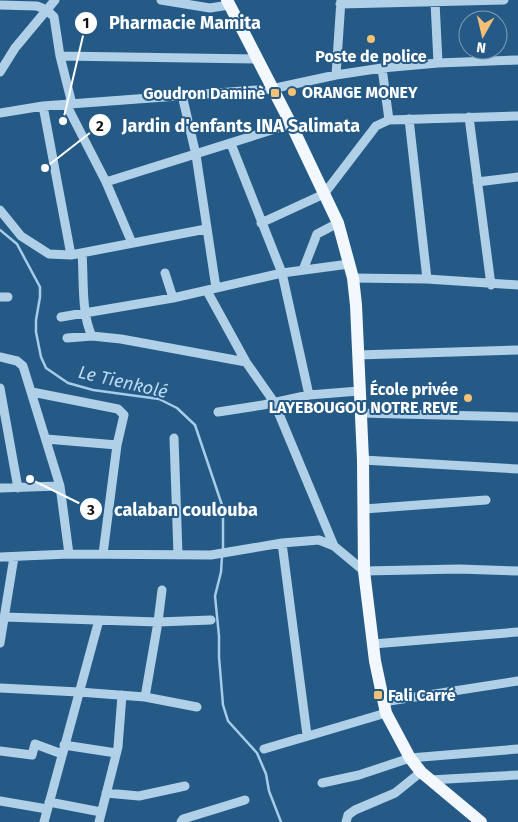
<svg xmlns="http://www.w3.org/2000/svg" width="518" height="822" viewBox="0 0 518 822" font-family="'Fira Sans',sans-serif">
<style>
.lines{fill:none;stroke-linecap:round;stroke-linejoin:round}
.stream{stroke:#a5cce9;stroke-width:2.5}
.minor{stroke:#b0d0e8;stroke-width:9}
.major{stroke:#f3f8fe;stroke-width:12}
.poi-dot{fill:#f2c175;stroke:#255a86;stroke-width:2}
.labels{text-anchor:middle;stroke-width:4;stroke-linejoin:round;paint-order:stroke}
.poi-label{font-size:16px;font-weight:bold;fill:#fff;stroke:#255a86;text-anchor:start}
.water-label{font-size:18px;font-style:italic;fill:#bcd9f0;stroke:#255a86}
.leader{fill:none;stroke:#fff;stroke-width:2}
.callout-dot{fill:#fff;stroke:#255a86;stroke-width:2}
.mark-label{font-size:15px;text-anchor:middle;font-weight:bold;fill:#111}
.callout-label{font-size:18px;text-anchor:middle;font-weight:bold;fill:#fff;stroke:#255a86;stroke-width:4;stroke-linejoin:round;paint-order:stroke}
</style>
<rect width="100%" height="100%" fill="#255a86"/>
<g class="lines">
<path class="stream" d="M 0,230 L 17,244 L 40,287 L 40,297 L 36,320 L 36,332 L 41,357 L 46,368 L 68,383 L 93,390 L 159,399 L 177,408 L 195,425 L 223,508 L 223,551
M 222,556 L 221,572 L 215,596 L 219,636 L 219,657 L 223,705 L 228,721 L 257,753 L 266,774 L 269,791 L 281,822"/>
<path class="minor" d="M 161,0 L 210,8 L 229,5
M 435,2 L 438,63
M 340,4 L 504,0
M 0,5 L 37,6 L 47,10 L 54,17 L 60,56 L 72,104
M 60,56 L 256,59
M 382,68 L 389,120
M 0,72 L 15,48 L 55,0
M 336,75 L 341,0
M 182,95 L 196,155 L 216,288
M 66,104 L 106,182 L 132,243
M 43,106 L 71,255
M 0,113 L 43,106 L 271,89 L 336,75 L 382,68 L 438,63 L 518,60
M 469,117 L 491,285
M 409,119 L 427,279
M 231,144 L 282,273 L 309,395
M 106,182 L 291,124
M 477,182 L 518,177
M 0,210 L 21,236 L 49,254 L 71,255 L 206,229
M 261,223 L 324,194 L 376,126 L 389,120 L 518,116
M 82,253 C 84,278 81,314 92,336
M 303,270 L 317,234 L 338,223
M 165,273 L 173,298
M 353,278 L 427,279 L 518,285
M 207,291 L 246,362 L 274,402 L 334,546
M 0,297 L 8,297
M 61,317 L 173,298 L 282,273 L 349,264
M 67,338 L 92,336 L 121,339 L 246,362
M 358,355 L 518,350
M 0,357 L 17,361 L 23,366 L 60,486 L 69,554
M 0,388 L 18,488
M 32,392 L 118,409 L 124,415 L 117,445 L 103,554
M 218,412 L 263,405 L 309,395 L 359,391
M 360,413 L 518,417
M 174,438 L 178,554
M 46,439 L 117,445
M 363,460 L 518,469
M 0,488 L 60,486
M 364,509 L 486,500
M 282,543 L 307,735
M 0,557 L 69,554 L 211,555 L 282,543 L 319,540 L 334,546 L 364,571 L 459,569 L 518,571
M 4,617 L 158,622 L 211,620
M 0,643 L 14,557
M 373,644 L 518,632
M 0,688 L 79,692 L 145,697 L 197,707
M 145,697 L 158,622 L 162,590
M 383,702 L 518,681
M 64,745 L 116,753
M 264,749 L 386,713
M 0,751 L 32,755 L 35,744 L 62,754
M 430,780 L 518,775
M 322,783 L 359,775 L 410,758 L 518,749
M 106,793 L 139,796 L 185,786
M 0,801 L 47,809
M 49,802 L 101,812
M 44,822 L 99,620
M 99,822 L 118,747 L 122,695
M 181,822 L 183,819 L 245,800
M 346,822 L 348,815 L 355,810 L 395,793 L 421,772"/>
<path class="major" d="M 227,0 L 291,124 L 338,223 L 353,278 L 356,305 L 363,460 L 364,571 L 375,661 L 386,713 L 410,758 L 421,772 L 481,822"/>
</g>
<g class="poi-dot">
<circle cx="371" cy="39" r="5"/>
<circle cx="292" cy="92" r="5"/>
<rect x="270" y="88" width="10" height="10" rx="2.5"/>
<circle cx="468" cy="398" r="5"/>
<rect x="373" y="690" width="10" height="10" rx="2.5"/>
</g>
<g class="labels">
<g class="poi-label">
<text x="371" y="62" text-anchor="middle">Poste de police</text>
<text x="302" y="98">ORANGE MONEY</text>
<text x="265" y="99" text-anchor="end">Goudron Daminè</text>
<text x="458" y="395" text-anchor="end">École privée<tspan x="458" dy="18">LAYEBOUGOU NOTRE REVE</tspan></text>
<text x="388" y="701">Fali Carré</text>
</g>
<g class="water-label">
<text transform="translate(123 382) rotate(13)" y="6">Le Tienkolé</text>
</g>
</g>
<path class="leader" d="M63 121L86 23M45 168L100 125M30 479L91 509"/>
<g class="callout-dot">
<circle cx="63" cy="121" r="5"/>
<circle cx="45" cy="168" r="5"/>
<circle cx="30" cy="479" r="5"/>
<circle cx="86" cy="23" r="12"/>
<circle cx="100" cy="125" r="12"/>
<circle cx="91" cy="509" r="12"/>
</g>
<g class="mark-label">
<text x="86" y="28">1</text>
<text x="100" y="131">2</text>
<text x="91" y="515">3</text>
</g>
<g class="callout-label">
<text x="185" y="29">Pharmacie Mamita</text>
<text x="241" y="132">Jardin d'enfants INA Salimata</text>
<text x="186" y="516">calaban coulouba</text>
</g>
<g transform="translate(483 35) rotate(188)"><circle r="24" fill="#255a86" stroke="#7c9cb6"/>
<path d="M0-4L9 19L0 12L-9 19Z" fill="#f2c175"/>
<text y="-8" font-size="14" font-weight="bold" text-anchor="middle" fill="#ffffff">N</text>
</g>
</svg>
